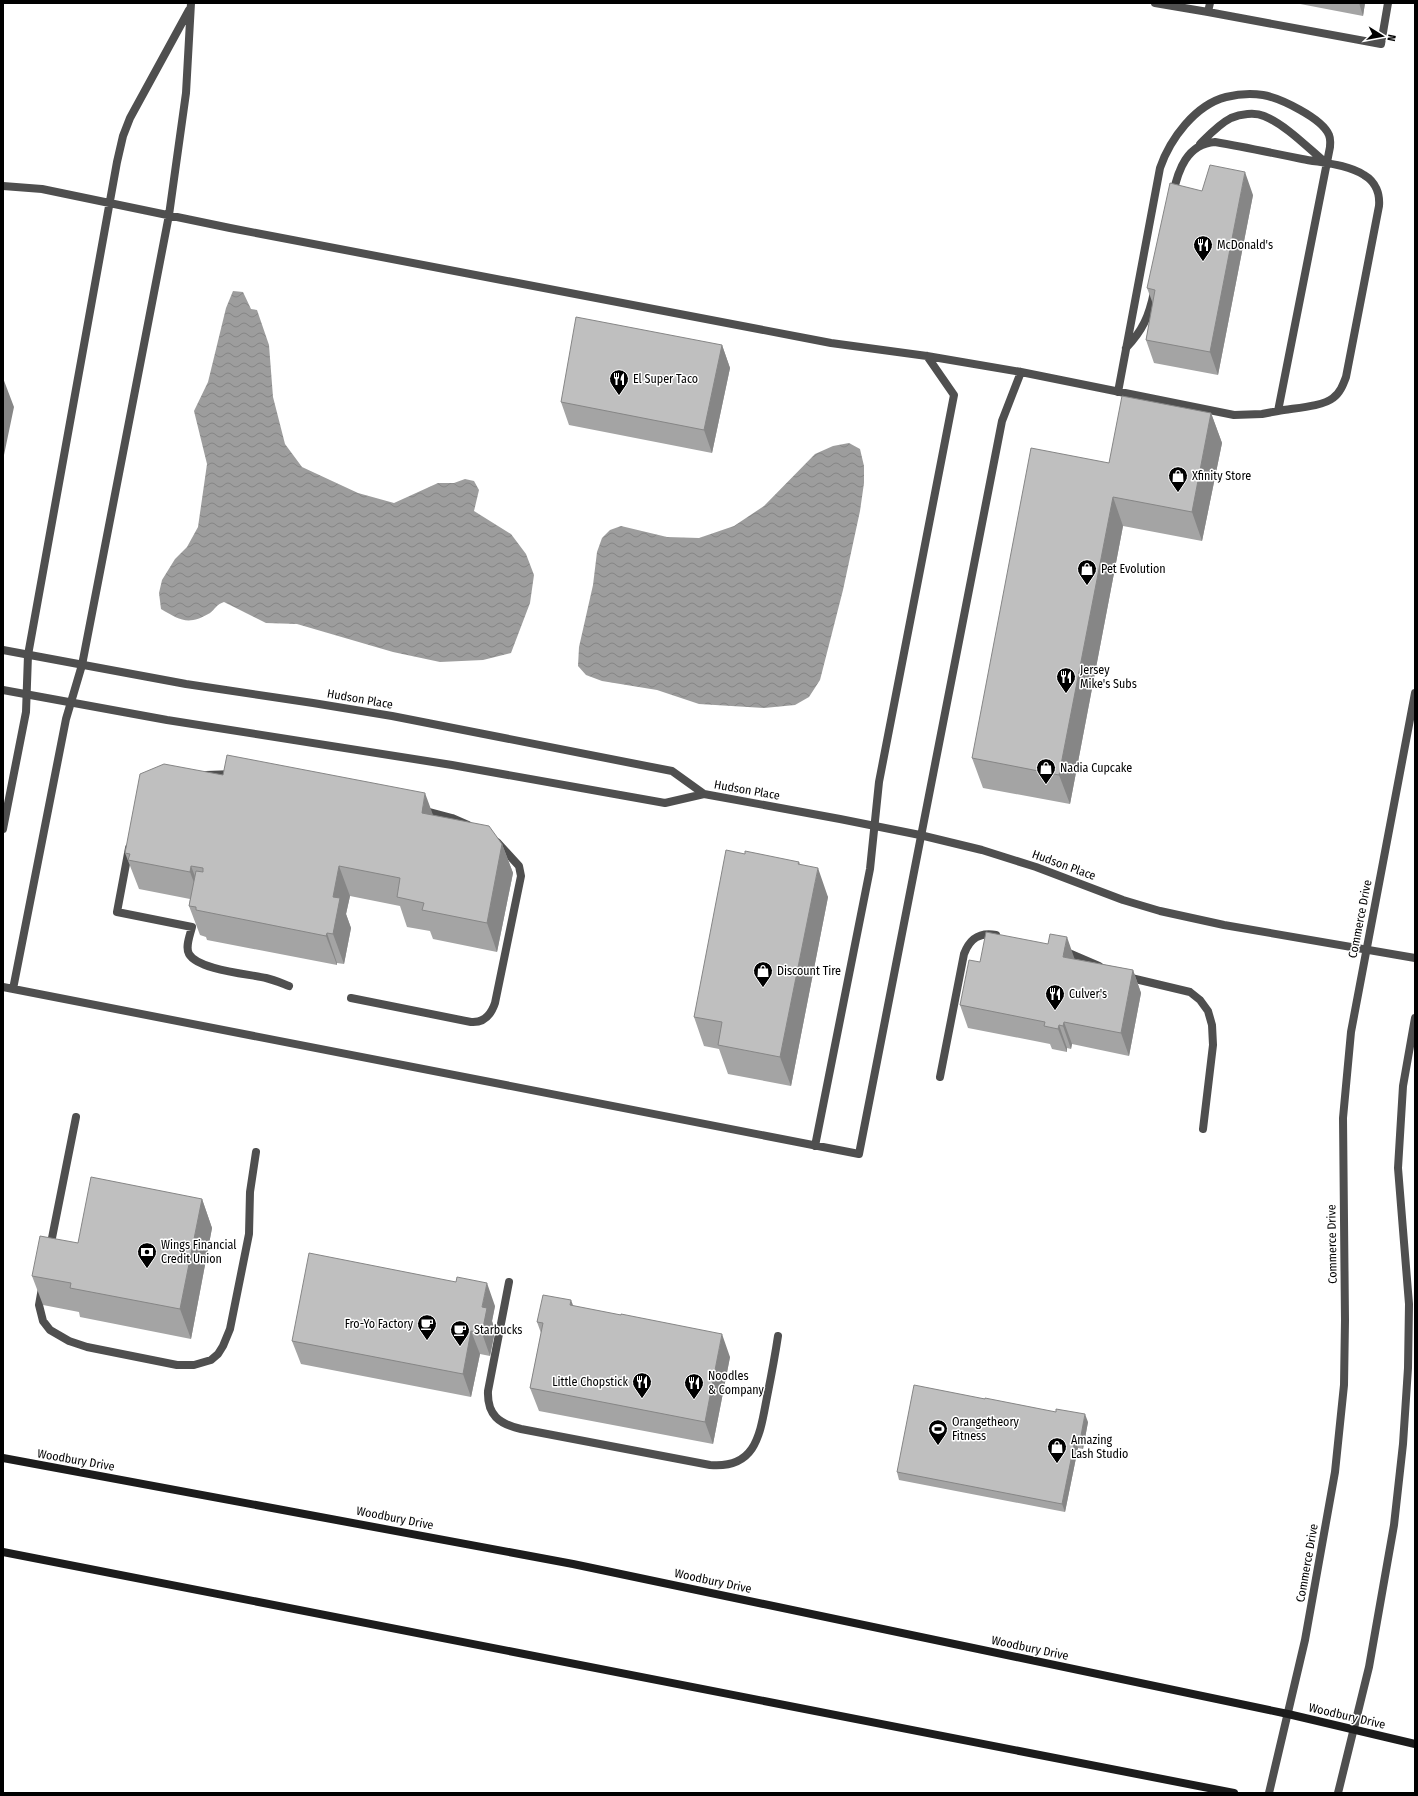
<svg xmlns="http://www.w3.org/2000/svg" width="1418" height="1796" viewBox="0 0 1418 1796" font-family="'Fira Sans Condensed',sans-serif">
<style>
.water{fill:url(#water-waves)}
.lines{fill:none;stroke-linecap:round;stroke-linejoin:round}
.service{stroke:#4f4f4f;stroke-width:8}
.minor{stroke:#4f4f4f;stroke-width:8}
.tertiary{stroke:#4f4f4f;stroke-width:8}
.secondary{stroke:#1c1c1c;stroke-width:8}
.wall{fill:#a4a4a4}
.shaded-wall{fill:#868686}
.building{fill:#bfbfbf;stroke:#868686}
.labels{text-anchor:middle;stroke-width:3;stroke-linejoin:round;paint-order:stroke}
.poi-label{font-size:12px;fill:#000;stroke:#fff;text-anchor:start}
.street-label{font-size:12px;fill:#000;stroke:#fff}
</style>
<defs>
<pattern id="water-waves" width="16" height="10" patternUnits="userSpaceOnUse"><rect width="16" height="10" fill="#9d9d9d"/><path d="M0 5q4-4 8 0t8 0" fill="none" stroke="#858585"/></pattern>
</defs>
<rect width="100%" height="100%" fill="#fff"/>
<path class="water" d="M 233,291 L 243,292 L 251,309 L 257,310 L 269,345 L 273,397 L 285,444 L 302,467 L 358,493 L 394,503 L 438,483 L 454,483 L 465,479 L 474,481 L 479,490 L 474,511 L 511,534 L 526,554 L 534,575 L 530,603 L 511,653 L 483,660 L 440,662 L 393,652 L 297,624 L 266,623 L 224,602 C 217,604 215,609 210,613 C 188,626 180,620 161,609 L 159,593 L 162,580 L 175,559 L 187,547 L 198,527 L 207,464 L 194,411 L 208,382 L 226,308 Z
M 849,443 L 860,449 L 864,466 L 864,483 L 860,511 L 843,590 L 820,680 L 809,697 L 795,705 L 764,708 L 699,704 L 657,690 L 602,681 L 586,675 L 578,666 L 579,647 L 593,585 L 597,552 L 602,538 L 610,530 L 621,526 L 667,537 L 699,538 L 734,526 L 764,506 L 815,454 L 833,446 Z"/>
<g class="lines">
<path class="service" d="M 1155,3 L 1208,12 L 1210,3
M 1208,12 L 1381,44 L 1388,3
M 1200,144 C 1209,135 1219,124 1231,118 C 1240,114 1255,112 1264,116 C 1286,125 1308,148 1326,163
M 3,186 L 42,189 L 230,228 L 831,343 L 927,356 L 1021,372 L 1234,415 L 1262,414 L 1278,411 L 1330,147 C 1330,143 1331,140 1329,135 C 1322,118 1280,98 1263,95 C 1251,93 1238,94 1226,97 C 1195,105 1170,139 1160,168 L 1118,392
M 1173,194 C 1178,170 1187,144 1215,142 C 1244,147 1273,153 1302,159 C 1322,163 1347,164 1364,175 C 1376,182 1380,194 1379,206 L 1346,377 C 1343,385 1340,393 1333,398 C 1322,407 1293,408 1278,411
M 1126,348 C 1143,330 1149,316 1154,292
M 206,775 L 234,774
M 422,810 L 452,818 L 468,825
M 3,829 L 26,712 L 28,655 L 117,162 L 123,136 L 130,118 L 189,10
M 129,848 L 117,912 L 192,927 C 190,935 185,947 189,954 C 198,970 249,974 266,978 C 274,980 281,983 289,986
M 1064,951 L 1099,966
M 1127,977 L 1190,992 L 1200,1000 L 1208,1011 L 1212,1025 L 1213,1045 L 1203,1129
M 3,987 L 859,1154 C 907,910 954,665 1002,421 L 1021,372
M 13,989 L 66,719 L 82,665 L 169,215 L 186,93 L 191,3
M 351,998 L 471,1022 C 484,1023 491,1015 495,1003 L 521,876 L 519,866 L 497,842
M 940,1077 L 964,954 C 970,938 980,932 996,935
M 815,1146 L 870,869 L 879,782 L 954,395 L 927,356
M 50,1248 L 76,1117
M 509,1282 L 488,1391 C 487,1415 499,1424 521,1429 L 710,1465 C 757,1469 760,1433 767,1397 C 771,1377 775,1356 778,1336
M 42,1288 L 39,1305 L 43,1321 L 50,1330 L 69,1341 L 87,1347 L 177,1365 L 194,1365 L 211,1360 L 218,1354 L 223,1346 L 230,1329 L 249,1234 L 250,1192 L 256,1152"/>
<path class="minor" d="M 3,650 L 186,684 L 313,703 L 392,716 L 672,771 L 704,794
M 3,690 L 167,720 L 452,765 L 665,803 L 704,794 L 840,819 L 920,835 L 982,850 L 1036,867 L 1123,900 L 1160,911 L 1224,925 L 1415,958"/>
<path class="tertiary" d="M 1269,1793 L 1305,1640 L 1335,1472 L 1344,1385 L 1345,1320 L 1343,1118 L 1351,1032 L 1415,693
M 1338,1793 L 1369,1667 L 1394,1525 L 1403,1444 L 1408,1368 L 1409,1304 L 1398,1168 L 1403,1086 L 1415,1018"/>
<path class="secondary" d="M 3,1458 L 573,1564 L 1288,1714 L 1415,1744
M 3,1552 L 1234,1793"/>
</g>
<path class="wall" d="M 1295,3 L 1365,3 L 1363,16 Z
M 1202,191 L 1253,195 L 1218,375 L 1154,363 L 1146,340 L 1153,304 L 1147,288 Z
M 722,345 L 730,368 L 712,453 L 569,425 L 561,402 Z
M 1211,413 L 1222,443 L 1202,541 L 1123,526 L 1070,804 L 983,788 L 972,758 L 1109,463 Z
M 434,815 L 502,844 L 513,873 L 497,952 L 433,939 L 430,931 L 407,927 L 400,906 L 350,896 L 346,914 L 351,928 L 344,964 L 337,963 L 337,965 L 207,940 L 206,937 L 200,935 L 189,906 L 190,899 L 139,889 L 125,853 Z
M 745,854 L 799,862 L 800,864 L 828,897 L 791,1086 L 728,1074 L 719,1049 L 704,1046 L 694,1017 Z
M 1075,959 L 1133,970 L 1141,993 L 1129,1056 L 1072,1044 L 1071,1049 L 1067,1048 L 1067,1052 L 1052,1049 L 1050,1044 L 968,1028 L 960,1005 L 980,962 Z
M 202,1199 L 212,1228 L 191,1339 L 80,1317 L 79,1312 L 43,1305 L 32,1276 L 78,1243 Z
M 495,1306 L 492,1321 L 495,1331 L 490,1356 L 480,1354 L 471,1397 L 301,1364 L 292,1341 Z
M 573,1306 L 730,1357 L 713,1444 L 539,1411 L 530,1388 L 541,1333 L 537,1322 Z
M 1088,1422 L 1083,1449 L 1078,1448 L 1065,1512 L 899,1480 L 897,1472 Z"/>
<path class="shaded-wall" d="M 1359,3 L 1365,3 L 1363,16 Z
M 1245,172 L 1253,195 L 1218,375 L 1210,352 Z
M 722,345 L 730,368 L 712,453 L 704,430 Z
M 3,378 L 14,407 L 4,455 L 3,453 Z
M 1211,413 L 1222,443 L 1202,541 L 1192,512 Z
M 1113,497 L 1123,526 L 1070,804 L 1059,775 Z
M 425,793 L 436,823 L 422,813 Z
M 502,844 L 513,873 L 497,952 L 487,923 Z
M 191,866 L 202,895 L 201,901 L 190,872 Z
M 339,866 L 350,896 L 346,914 L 351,928 L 344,964 L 333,934 L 333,897 Z
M 818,868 L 828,897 L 791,1086 L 780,1057 Z
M 327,933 L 337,963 L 337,965 L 326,936 Z
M 1067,937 L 1075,960 L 1063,957 Z
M 1133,970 L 1141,993 L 1129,1056 L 1121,1033 Z
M 1064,1022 L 1072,1044 L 1071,1049 L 1063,1026 Z
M 1059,1025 L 1067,1048 L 1067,1052 L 1058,1029 Z
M 202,1199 L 212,1228 L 191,1339 L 180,1309 Z
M 487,1283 L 495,1306 L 492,1321 L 495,1331 L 490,1356 L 482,1333 L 482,1307 Z
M 571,1300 L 580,1323 L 570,1305 Z
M 471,1331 L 480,1354 L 471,1397 L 463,1374 Z
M 722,1334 L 730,1357 L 713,1444 L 705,1422 Z
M 1085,1414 L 1088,1422 L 1083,1449 L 1080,1441 Z
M 1075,1440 L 1078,1448 L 1065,1512 L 1062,1504 Z"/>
<path class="building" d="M 1210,165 L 1245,172 L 1210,352 L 1146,340 L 1155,290 L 1147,288 L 1170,183 L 1202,191 Z
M 576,317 L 722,345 L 704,430 L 561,402 Z
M 1122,396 L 1211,413 L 1192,512 L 1113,497 L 1059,775 L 972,758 L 1031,448 L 1109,463 Z
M 227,755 L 425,793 L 422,813 L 489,826 L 502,844 L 487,923 L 422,910 L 424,903 L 397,897 L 400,878 L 339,866 L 333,897 L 340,898 L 333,934 L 327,933 L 326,936 L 196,910 L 196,907 L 189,906 L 196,871 L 203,872 L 203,868 L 191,866 L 190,872 L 128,860 L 130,854 L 125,853 L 140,774 L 164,764 L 223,775 Z
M 726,850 L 745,854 L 745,851 L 799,862 L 798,864 L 818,868 L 780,1057 L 718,1045 L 722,1022 L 694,1017 Z
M 986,932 L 1048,944 L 1050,934 L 1067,937 L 1063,957 L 1133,970 L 1121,1033 L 1064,1022 L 1063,1026 L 1059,1025 L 1058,1029 L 1044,1026 L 1045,1022 L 960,1005 L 969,960 L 980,962 Z
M 91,1177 L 202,1199 L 180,1309 L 70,1288 L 71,1283 L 32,1276 L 40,1236 L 78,1243 Z
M 309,1253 L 456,1282 L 457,1277 L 487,1283 L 482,1307 L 487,1308 L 482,1333 L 471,1331 L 463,1374 L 292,1341 Z
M 543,1295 L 571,1300 L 570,1305 L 621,1315 L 621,1314 L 722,1334 L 705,1422 L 530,1388 L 543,1323 L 537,1322 Z
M 914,1385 L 985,1399 L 985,1398 L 1056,1412 L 1056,1409 L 1085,1414 L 1080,1441 L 1075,1440 L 1062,1504 L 897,1472 Z"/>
<defs>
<symbol id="restaurant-pin" viewBox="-11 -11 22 30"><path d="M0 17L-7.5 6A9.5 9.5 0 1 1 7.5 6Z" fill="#000" stroke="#fff"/><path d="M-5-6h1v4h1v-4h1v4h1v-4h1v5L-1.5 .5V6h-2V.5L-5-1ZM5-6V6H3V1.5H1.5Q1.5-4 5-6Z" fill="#fff"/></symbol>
<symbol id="shop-pin" viewBox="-11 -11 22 30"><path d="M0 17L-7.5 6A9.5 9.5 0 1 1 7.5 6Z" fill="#000" stroke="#fff"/><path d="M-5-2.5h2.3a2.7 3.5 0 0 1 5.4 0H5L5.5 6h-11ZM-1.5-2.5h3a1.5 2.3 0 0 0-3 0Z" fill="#fff"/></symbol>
<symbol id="bank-pin" viewBox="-11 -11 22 30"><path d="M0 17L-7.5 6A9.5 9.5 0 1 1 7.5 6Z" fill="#000" stroke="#fff"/><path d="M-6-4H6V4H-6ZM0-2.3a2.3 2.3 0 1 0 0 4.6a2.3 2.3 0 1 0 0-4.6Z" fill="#fff"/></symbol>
<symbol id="cafe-pin" viewBox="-11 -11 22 30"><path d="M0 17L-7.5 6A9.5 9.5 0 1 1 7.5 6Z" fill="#000" stroke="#fff"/><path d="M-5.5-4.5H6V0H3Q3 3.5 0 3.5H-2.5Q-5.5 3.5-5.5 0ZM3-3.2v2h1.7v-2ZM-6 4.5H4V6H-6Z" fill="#fff"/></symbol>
<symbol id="stadium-pin" viewBox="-11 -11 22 30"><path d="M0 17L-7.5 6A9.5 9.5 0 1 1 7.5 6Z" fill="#000" stroke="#fff"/><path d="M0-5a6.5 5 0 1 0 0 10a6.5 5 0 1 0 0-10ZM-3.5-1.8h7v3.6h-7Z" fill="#fff"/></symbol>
</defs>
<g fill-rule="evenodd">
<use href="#restaurant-pin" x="1192" y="234" width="22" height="30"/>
<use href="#restaurant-pin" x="608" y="368" width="22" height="30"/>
<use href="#shop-pin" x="1167" y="465" width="22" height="30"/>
<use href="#shop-pin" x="1076" y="558" width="22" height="30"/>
<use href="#restaurant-pin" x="1055" y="666" width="22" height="30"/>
<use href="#shop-pin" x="1035" y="757" width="22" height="30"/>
<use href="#shop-pin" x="752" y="960" width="22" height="30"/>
<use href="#restaurant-pin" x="1044" y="983" width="22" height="30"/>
<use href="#bank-pin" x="136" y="1241" width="22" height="30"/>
<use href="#cafe-pin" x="416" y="1313" width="22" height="30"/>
<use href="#cafe-pin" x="449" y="1319" width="22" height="30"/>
<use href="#restaurant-pin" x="631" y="1371" width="22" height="30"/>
<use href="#restaurant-pin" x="683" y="1372" width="22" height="30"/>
<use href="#stadium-pin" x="927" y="1418" width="22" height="30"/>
<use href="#shop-pin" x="1046" y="1436" width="22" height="30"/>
</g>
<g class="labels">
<g class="poi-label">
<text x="1217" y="249">McDonald's</text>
<text x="633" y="383">El Super Taco</text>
<text x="1192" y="480">Xfinity Store</text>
<text x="1101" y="573">Pet Evolution</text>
<text x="1080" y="674">Jersey<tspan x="1080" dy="14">Mike's Subs</tspan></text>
<text x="1060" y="772">Nadia Cupcake</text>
<text x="777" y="975">Discount Tire</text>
<text x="1069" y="998">Culver's</text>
<text x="161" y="1249">Wings Financial<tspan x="161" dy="14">Credit Union</tspan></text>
<text x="413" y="1328" text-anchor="end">Fro-Yo Factory</text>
<text x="474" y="1334">Starbucks</text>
<text x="708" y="1380">Noodles<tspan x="708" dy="14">&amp; Company</tspan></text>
<text x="628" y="1386" text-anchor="end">Little Chopstick</text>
<text x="952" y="1426">Orangetheory<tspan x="952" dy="14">Fitness</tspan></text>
<text x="1071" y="1444">Amazing<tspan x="1071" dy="14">Lash Studio</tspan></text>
</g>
<g class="street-label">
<text transform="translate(360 699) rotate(10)" y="4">Hudson Place</text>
<text transform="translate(747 790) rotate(10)" y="4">Hudson Place</text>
<text transform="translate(1064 865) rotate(20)" y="4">Hudson Place</text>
<text transform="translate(1360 919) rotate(-79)" y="4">Commerce Drive</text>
<text transform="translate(1332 1244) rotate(-91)" y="4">Commerce Drive</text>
<text transform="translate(76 1460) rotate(10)" y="4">Woodbury Drive</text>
<text transform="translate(395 1518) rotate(11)" y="4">Woodbury Drive</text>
<text transform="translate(1307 1563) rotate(-80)" y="4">Commerce Drive</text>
<text transform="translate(713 1581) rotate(12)" y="4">Woodbury Drive</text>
<text transform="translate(1030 1648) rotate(12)" y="4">Woodbury Drive</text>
<text transform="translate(1347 1716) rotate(13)" y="4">Woodbury Drive</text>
</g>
</g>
<rect width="1418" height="1796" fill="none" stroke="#000000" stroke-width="8"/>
<g transform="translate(1382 36) rotate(101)" stroke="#ffffff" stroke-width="3" paint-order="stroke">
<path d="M0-3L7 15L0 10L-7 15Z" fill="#000000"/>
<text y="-6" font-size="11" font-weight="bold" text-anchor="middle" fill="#000000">N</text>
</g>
</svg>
